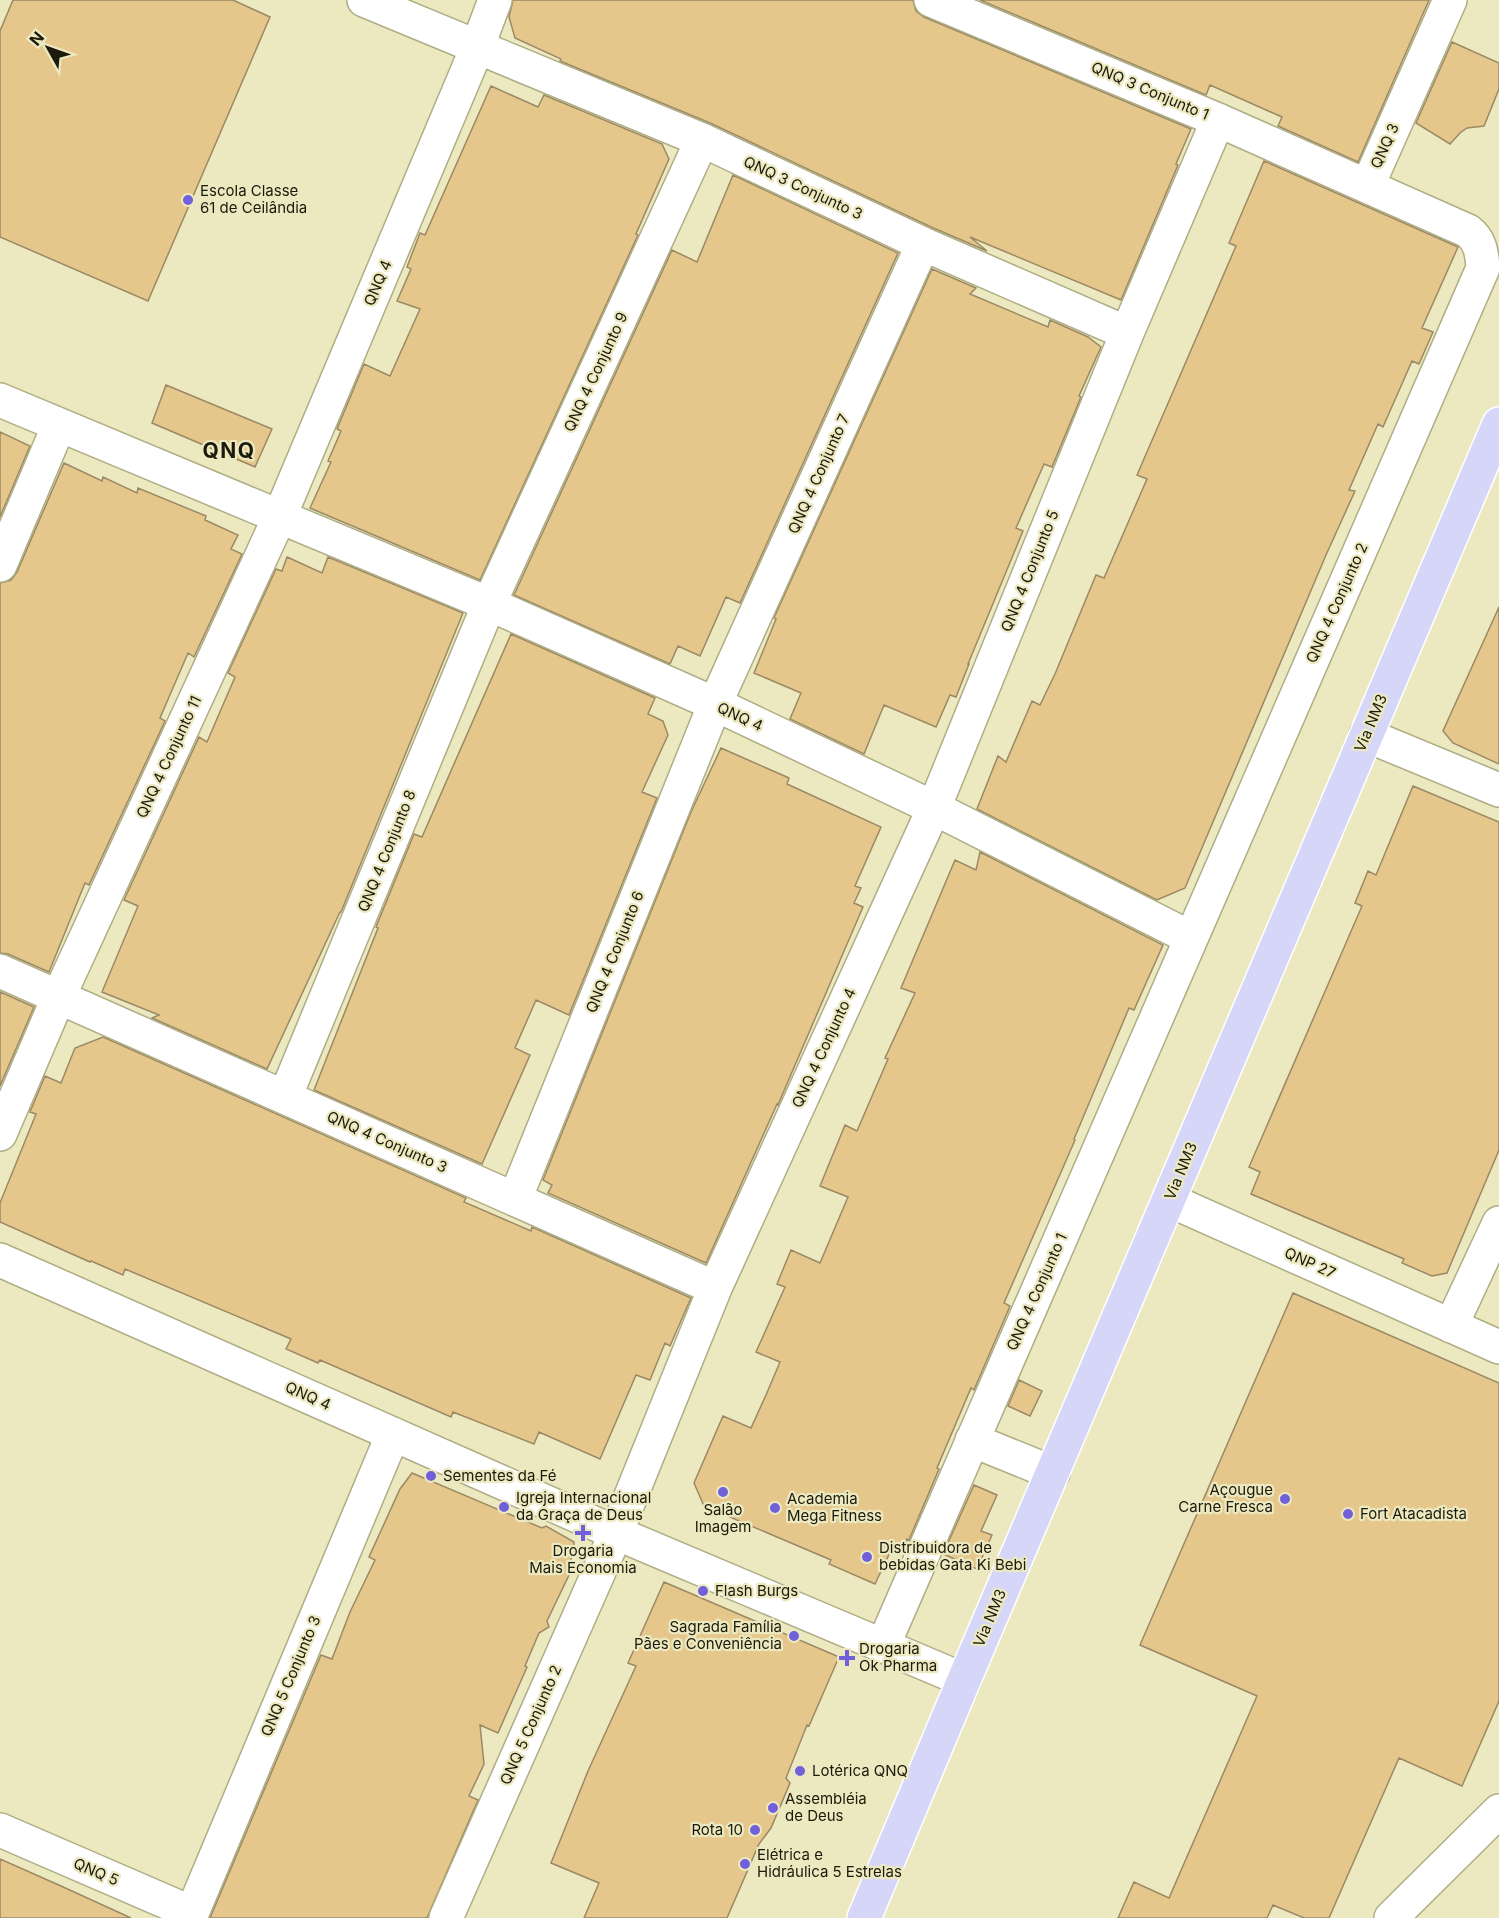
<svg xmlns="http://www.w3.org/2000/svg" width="1499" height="1918" viewBox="0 0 1499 1918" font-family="Inter,sans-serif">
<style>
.building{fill:#e5c78b;stroke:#9b8965;stroke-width:1.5}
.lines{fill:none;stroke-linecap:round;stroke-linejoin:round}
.minor-casing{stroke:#afad85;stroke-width:36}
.major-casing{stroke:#fff;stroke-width:36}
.minor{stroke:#fff;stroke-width:33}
.major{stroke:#d6d6f9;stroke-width:33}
.poi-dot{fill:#7060da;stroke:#ece9c0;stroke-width:2}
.labels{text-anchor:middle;stroke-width:4.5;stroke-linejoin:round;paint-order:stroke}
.street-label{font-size:15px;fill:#1b1a0b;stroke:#ece9c0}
.poi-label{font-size:15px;fill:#1b1a0b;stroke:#ece9c0;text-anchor:start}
.district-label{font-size:21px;font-weight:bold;letter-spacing:1.5px;fill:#1b1a0b;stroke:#ece9c0}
</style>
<rect width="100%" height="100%" fill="#ece9c0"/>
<path class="building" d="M 13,0 L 233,0 L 270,17 L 148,301 L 0,237 L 0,31 Z
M 513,0 L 913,0 L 916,11 L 924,17 L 1191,129 L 1176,164 L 1178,165 L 1121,300 L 970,237 L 987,251 L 931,227 L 710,123 L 560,61 L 561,59 L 515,38 L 509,17 Z
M 980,0 L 1429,0 L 1358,162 L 1278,126 L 1282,117 L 1210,85 L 1206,95 Z
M 1452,42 L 1499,63 L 1499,89 L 1484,126 L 1467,128 L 1460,133 L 1450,144 L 1416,123 Z
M 491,86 L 538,107 L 544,95 L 662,144 L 669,159 L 636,234 L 638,235 L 480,580 L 310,508 L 331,462 L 328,461 L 341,431 L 337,429 L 364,364 L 390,376 L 420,309 L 397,301 L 411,269 L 407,267 L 420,233 L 425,235 Z
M 1264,161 L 1458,247 L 1422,328 L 1433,332 L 1419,364 L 1412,361 L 1383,427 L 1378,424 L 1349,490 L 1355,491 L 1326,555 L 1185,888 L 1157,900 L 977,809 L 998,756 L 1006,762 L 1032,701 L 1040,705 L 1055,674 L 1096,575 L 1104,578 L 1147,479 L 1137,475 L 1236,246 L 1229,243 Z
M 733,175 L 898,253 L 740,603 L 726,597 L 700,656 L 678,646 L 670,664 L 514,595 L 672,250 L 697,262 Z
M 932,269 L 976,288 L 970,294 L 1048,327 L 1050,320 L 1088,337 L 1101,347 L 1079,396 L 1081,397 L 1052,467 L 1044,464 L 1016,528 L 1023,531 L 968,664 L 969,664 L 956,697 L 950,695 L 936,727 L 884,705 L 864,754 L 790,719 L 801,693 L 754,673 L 776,619 L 774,618 Z
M 166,385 L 272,429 L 255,467 L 152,423 Z
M 0,432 L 30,446 L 0,517 Z
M 64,463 L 102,481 L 103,477 L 137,493 L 138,488 L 206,516 L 205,520 L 238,535 L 231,549 L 242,554 L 194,657 L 188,653 L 160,718 L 165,721 L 89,885 L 85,883 L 49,972 L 8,954 L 0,953 L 0,583 L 11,580 L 17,572 Z
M 287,557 L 322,573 L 328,557 L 463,613 L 341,912 L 340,912 L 267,1069 L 152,1018 L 159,1015 L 102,992 L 138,906 L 124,900 L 199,737 L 207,742 L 235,677 L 228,673 L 276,569 L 282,571 Z
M 1499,607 L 1499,764 L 1453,743 L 1443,731 Z
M 511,634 L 655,698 L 648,714 L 663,721 L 668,735 L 642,792 L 657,798 L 569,1015 L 536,1000 L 515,1048 L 530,1055 L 482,1164 L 314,1090 L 378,928 L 376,927 L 414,834 L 422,837 Z
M 721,748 L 789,778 L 787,784 L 881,827 L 855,886 L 861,888 L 854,903 L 863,907 L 780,1100 L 778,1105 L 777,1104 L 706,1263 L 548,1193 L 552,1185 L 543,1180 L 691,812 Z
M 1413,786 L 1499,822 L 1499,1150 L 1447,1273 L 1432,1276 L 1402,1263 L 1404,1259 L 1251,1194 L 1260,1172 L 1249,1167 L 1362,906 L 1355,903 L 1368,871 L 1376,875 Z
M 980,852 L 1163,945 L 1134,1010 L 1129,1008 L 1074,1139 L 1075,1140 L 1004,1303 L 1010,1306 L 974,1390 L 971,1388 L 937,1468 L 939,1469 L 909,1540 L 907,1539 L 904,1548 L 894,1544 L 875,1584 L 829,1564 L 831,1560 L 704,1506 L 694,1483 L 723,1416 L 751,1428 L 766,1395 L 780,1362 L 756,1352 L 785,1287 L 777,1284 L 791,1250 L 820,1263 L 848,1197 L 820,1186 L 845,1125 L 857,1131 L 888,1059 L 885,1058 L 915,993 L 901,988 L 955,860 L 976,870 Z
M 0,992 L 34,1007 L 0,1086 Z
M 103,1037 L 466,1198 L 464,1202 L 531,1231 L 532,1227 L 691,1298 L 670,1346 L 665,1343 L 650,1380 L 636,1375 L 600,1459 L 539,1432 L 534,1444 L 453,1412 L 451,1417 L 320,1360 L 318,1363 L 286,1349 L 291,1339 L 125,1269 L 123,1275 L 91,1261 L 90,1262 L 0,1222 L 0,1203 L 36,1114 L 30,1112 L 45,1076 L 61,1083 L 75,1048 Z
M 1293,1293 L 1499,1383 L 1499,1701 L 1462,1786 L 1399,1758 L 1329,1918 L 1304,1918 L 1273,1905 L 1267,1918 L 1118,1918 L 1134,1882 L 1169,1898 L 1257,1696 L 1140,1645 Z
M 1019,1380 L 1042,1391 L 1030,1416 L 1008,1406 Z
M 412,1473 L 542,1528 L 546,1526 L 574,1542 L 574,1552 L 567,1568 L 570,1573 L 547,1621 L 549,1627 L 539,1633 L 525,1666 L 527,1667 L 498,1733 L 480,1725 L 484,1764 L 469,1796 L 478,1800 L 427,1918 L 210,1918 L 321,1655 L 332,1659 L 350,1612 L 375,1560 L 369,1557 L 400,1489 Z
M 974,1485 L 997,1495 L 981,1531 L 992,1535 L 977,1569 L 943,1554 Z
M 664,1582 L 839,1657 L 809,1726 L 807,1725 L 786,1778 L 790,1783 L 771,1828 L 759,1844 L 727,1918 L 584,1918 L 599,1883 L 551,1863 L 588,1771 L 636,1666 L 628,1663 Z
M 0,1859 L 61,1886 L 131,1918 L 0,1918 Z"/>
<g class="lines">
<defs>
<path id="minor" d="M 364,0 L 702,140 L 923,244 L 1127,333
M 1368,185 L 1450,0
M 0,400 L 489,604 L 715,704 L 934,808 L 1191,938
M 0,565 L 59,425
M 1366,735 L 1499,790
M 0,971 L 715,1288
M 285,1097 L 489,604 L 702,140
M 0,1134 L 59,996 L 279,518 L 477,48 L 495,0
M 515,1199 L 715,704 L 923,244
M 1169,1200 L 1499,1347
M 0,1260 L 616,1533 L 964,1680
M 1451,1326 L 1499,1223
M 972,1440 L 1053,1473
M 883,1646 L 1483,268 C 1482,253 1480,240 1468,231 L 1218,120 L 931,0
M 0,1830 L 192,1913
M 190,1918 L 393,1434
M 446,1918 L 616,1533 L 715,1288 L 934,808 L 1127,333 L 1218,120
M 1391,1918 L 1499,1811"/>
<path id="major" d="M 864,1918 L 964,1680 L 1499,424"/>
</defs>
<use href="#minor" class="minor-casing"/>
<use href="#major" class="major-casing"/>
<use href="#minor" class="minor"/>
<use href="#major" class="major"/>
</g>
<g class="poi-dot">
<circle cx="188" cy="200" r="6"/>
<circle cx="431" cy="1476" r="6"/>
<circle cx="723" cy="1492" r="6"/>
<circle cx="1285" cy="1499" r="6"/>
<circle cx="504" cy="1507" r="6"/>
<circle cx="775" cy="1508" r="6"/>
<circle cx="1348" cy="1514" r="6"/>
<path d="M580 1524h6v6h6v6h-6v6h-6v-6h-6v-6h6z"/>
<circle cx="867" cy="1557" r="6"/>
<circle cx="703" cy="1591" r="6"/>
<circle cx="794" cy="1636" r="6"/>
<path d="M844 1649h6v6h6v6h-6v6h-6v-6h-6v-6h6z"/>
<circle cx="800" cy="1771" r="6"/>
<circle cx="773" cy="1808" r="6"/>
<circle cx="755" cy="1830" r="6"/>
<circle cx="745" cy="1864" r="6"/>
</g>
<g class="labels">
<g class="street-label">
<text transform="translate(1150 91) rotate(23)" y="5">QNQ 3 Conjunto 1</text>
<text transform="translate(1385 146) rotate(-66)" y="5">QNQ 3</text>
<text transform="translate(803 188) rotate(25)" y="5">QNQ 3 Conjunto 3</text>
<text transform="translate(378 283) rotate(-67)" y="5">QNQ 4</text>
<text transform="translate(596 372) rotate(-65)" y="5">QNQ 4 Conjunto 9</text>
<text transform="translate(819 474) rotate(-66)" y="5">QNQ 4 Conjunto 7</text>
<text transform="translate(1030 571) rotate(-68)" y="5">QNQ 4 Conjunto 5</text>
<text transform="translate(1337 603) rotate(-66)" y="5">QNQ 4 Conjunto 2</text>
<text transform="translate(740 717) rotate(25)" y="5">QNQ 4</text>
<text transform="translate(1371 723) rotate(-67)" y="5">Via NM3</text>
<text transform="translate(169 757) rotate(-65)" y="5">QNQ 4 Conjunto 11</text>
<text transform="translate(387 851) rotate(-68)" y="5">QNQ 4 Conjunto 8</text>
<text transform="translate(615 952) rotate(-68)" y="5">QNQ 4 Conjunto 6</text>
<text transform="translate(824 1048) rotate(-65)" y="5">QNQ 4 Conjunto 4</text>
<text transform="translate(387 1142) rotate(24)" y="5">QNQ 4 Conjunto 3</text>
<text transform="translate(1181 1171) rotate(-67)" y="5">Via NM3</text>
<text transform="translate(1310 1263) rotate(24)" y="5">QNP 27</text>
<text transform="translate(1037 1292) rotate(-66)" y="5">QNQ 4 Conjunto 1</text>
<text transform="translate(308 1396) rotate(24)" y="5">QNQ 4</text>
<text transform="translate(990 1618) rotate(-67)" y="5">Via NM3</text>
<text transform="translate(291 1676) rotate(-67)" y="5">QNQ 5 Conjunto 3</text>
<text transform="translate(531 1725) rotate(-66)" y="5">QNQ 5 Conjunto 2</text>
<text transform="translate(96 1872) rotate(23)" y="5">QNQ 5</text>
</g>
<g class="poi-label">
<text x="200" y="196">Escola Classe<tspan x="200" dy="17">61 de Ceilândia</tspan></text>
<text x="443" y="1481">Sementes da Fé</text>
<text x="1273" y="1495" text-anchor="end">Açougue<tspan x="1273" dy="17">Carne Fresca</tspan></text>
<text x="516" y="1503">Igreja Internacional<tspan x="516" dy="17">da Graça de Deus</tspan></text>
<text x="787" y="1504">Academia<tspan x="787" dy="17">Mega Fitness</tspan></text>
<text x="723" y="1515" text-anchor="middle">Salão<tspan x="723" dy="17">Imagem</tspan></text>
<text x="1360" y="1519">Fort Atacadista</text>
<text x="879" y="1553">Distribuidora de<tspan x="879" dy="17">bebidas Gata Ki Bebi</tspan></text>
<text x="583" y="1556" text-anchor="middle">Drogaria<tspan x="583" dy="17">Mais Economia</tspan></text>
<text x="715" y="1596">Flash Burgs</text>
<text x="782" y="1632" text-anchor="end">Sagrada Família<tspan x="782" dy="17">Pães e Conveniência</tspan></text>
<text x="859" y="1654">Drogaria<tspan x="859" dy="17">Ok Pharma</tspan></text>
<text x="812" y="1776">Lotérica QNQ</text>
<text x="785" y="1804">Assembléia<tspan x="785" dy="17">de Deus</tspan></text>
<text x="743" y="1835" text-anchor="end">Rota 10</text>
<text x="757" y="1860">Elétrica e<tspan x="757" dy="17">Hidráulica 5 Estrelas</tspan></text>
</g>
<g class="district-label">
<text x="229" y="458">QNQ</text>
</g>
</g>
<g transform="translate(48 48) rotate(310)" stroke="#ece9c0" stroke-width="4.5" paint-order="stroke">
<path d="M0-4.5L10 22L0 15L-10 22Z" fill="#1b1a0b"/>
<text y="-9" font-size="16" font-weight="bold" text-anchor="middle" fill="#1b1a0b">N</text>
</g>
</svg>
